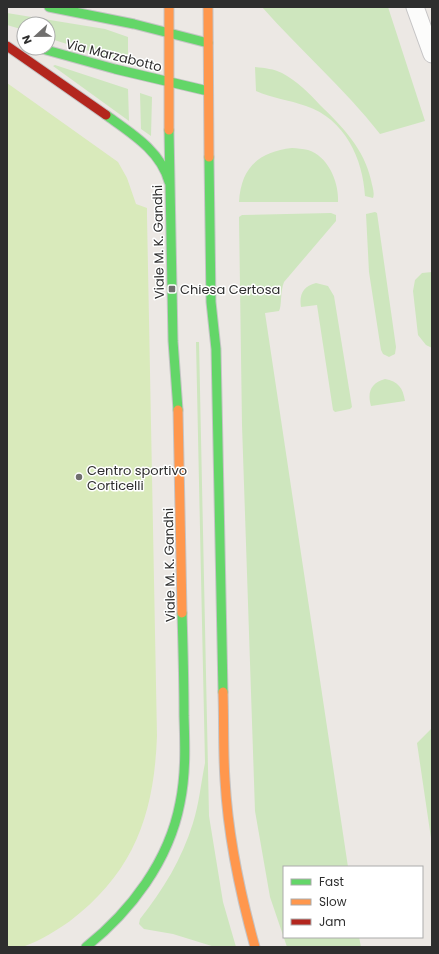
<svg xmlns="http://www.w3.org/2000/svg" width="439" height="954" viewBox="0 0 439 954" font-family="Poppins,sans-serif">
<style>
.green{fill:#cee6be}
.pitch{fill:#d9eabb}
.lines{fill:none;stroke-linecap:round;stroke-linejoin:round}
.street-casing{stroke:#c5c4c5;stroke-width:19}
.fast-casing{stroke:#c5c4c5;stroke-width:11}
.slow-casing{stroke:#c5c4c5;stroke-width:11}
.jam-casing{stroke:#c5c4c5;stroke-width:11}
.street{stroke:#fcfcfb;stroke-width:17}
.fast{stroke:#63d668;stroke-width:9}
.slow{stroke:#ff974d;stroke-width:9}
.jam{stroke:#b3261e;stroke-width:9}
.poi-dot{fill:#706f6e;stroke:#fff;stroke-width:1.5}
.labels{text-anchor:middle;stroke-width:3;stroke-linejoin:round;paint-order:stroke}
.street-label{font-size:13px;fill:#2e2e2e;stroke:#fff}
.poi-label{font-size:13px;fill:#2e2e2e;stroke:#fff;text-anchor:start}
</style>
<rect width="100%" height="100%" fill="#ece8e4"/>
<path class="green" d="M 262,7 L 388,7 L 425,121 L 380,134 C 344,88 300,50 262,7 Z
M 7,13 L 105,29 L 128,37 L 128,59 L 111,58 L 48,38 L 48,24 L 24,24 L 24,30 L 7,25 Z
M 55,65 L 128,89 L 129,121 L 53,66 Z
M 255,67 C 265,68 274,69 282,73 C 297,81 309,93 320,105 C 343,127 364,149 371,180 C 372,186 375,193 373,198 L 365,196 C 363,159 345,119 306,106 C 289,100 272,98 256,91 Z
M 140,93 L 152,97 L 151,136 L 141,129 Z
M 292,148 C 297,148 303,149 308,150 C 328,156 339,182 338,202 L 239,202 C 241,168 258,152 292,148 Z
M 375,212 L 377,213 L 396,347 L 395,354 L 389,357 L 383,354 L 381,350 L 369,272 L 366,214 Z
M 331,213 L 336,215 L 336,221 L 284,282 C 280,291 282,306 279,311 L 265,313 L 348,867 L 284,867 L 284,937 L 359,937 L 361,947 L 287,947 L 270,897 L 255,811 L 242,425 L 239,217 L 242,215 Z
M 432,272 L 432,348 L 426,345 L 418,335 L 413,291 L 415,280 L 422,273 Z
M 316,283 L 328,286 L 334,296 L 352,407 L 350,409 L 335,412 L 333,410 L 317,305 L 301,307 C 299,295 303,286 316,283 Z
M 196,342 L 199,342 L 209,816 L 223,902 L 236,947 L 215,947 L 173,934 L 144,929 L 139,924 L 140,919 C 163,890 182,859 193,823 C 199,804 201,783 205,763 Z
M 385,379 C 398,381 403,388 405,401 L 371,406 C 367,392 371,383 385,379 Z
M 432,728 L 432,845 L 417,743 Z"/>
<path class="pitch" d="M 7,83 L 118,162 L 127,178 L 136,204 L 147,208 L 147,216 L 157,736 C 154,815 134,872 70,921 C 57,930 40,941 25,946 C 20,948 12,947 7,947 Z"/>
<g class="lines">
<defs>
<path id="street" d="M 415,7 L 432,54"/>
<path id="fast" d="M 49,7 L 134,24 L 208,43
M 39,48 L 115,69 L 208,91
M 106,115 C 131,133 161,151 169,182
M 169,130 L 173,341 L 178,410
M 209,157 L 211,302 L 216,349 L 223,692
M 86,947 C 131,911 169,861 180,803 C 186,774 185,745 184,716 C 184,682 183,647 182,613"/>
<path id="slow" d="M 169,7 L 169,130
M 208,7 L 209,157
M 178,410 L 182,613
M 223,692 C 224,721 223,751 225,780 C 228,836 240,893 255,947"/>
<path id="jam" d="M 7,46 L 106,115"/>
</defs>
<use href="#street" class="street-casing"/>
<use href="#fast" class="fast-casing"/>
<use href="#slow" class="slow-casing"/>
<use href="#jam" class="jam-casing"/>
<use href="#street" class="street"/>
<use href="#fast" class="fast"/>
<use href="#slow" class="slow"/>
<use href="#jam" class="jam"/>
</g>
<g class="poi-dot">
<rect x="168" y="285" width="8" height="8" rx="2"/>
<circle cx="79" cy="477" r="4"/>
</g>
<g class="labels">
<g class="street-label">
<text transform="translate(114 55) rotate(14)" y="5">Via Marzabotto</text>
<text transform="translate(158 242) rotate(-91)" y="5">Viale M. K. Gandhi</text>
<text transform="translate(169 565) rotate(-91)" y="5">Viale M. K. Gandhi</text>
</g>
<g class="poi-label">
<text x="180" y="294">Chiesa Certosa</text>
<text x="87" y="475">Centro sportivo<tspan x="87" dy="15">Corticelli</tspan></text>
</g>
</g>
<rect width="439" height="954" fill="none" stroke="#2e2e2e" stroke-width="16"/>
<rect x="283" y="866" width="140" height="72" fill="#ffffff" stroke="#ababab"/>
<rect x="291" y="879" width="20" height="6" fill="#63d668" stroke="#ababab"/>
<text x="319" y="886" font-size="12" fill="#2e2e2e">Fast</text>
<rect x="291" y="899" width="20" height="6" fill="#ff974d" stroke="#ababab"/>
<text x="319" y="906" font-size="12" fill="#2e2e2e">Slow</text>
<rect x="291" y="919" width="20" height="6" fill="#b3261e" stroke="#ababab"/>
<text x="319" y="926" font-size="12" fill="#2e2e2e">Jam</text>
<g transform="translate(36 36) rotate(248)"><circle r="19" fill="#ffffff" stroke="#ababab"/>
<path d="M0-3L7 15L0 10L-7 15Z" fill="#706f6e"/>
<text y="-6" font-size="11" font-weight="bold" text-anchor="middle" fill="#2e2e2e">N</text>
</g>
</svg>
